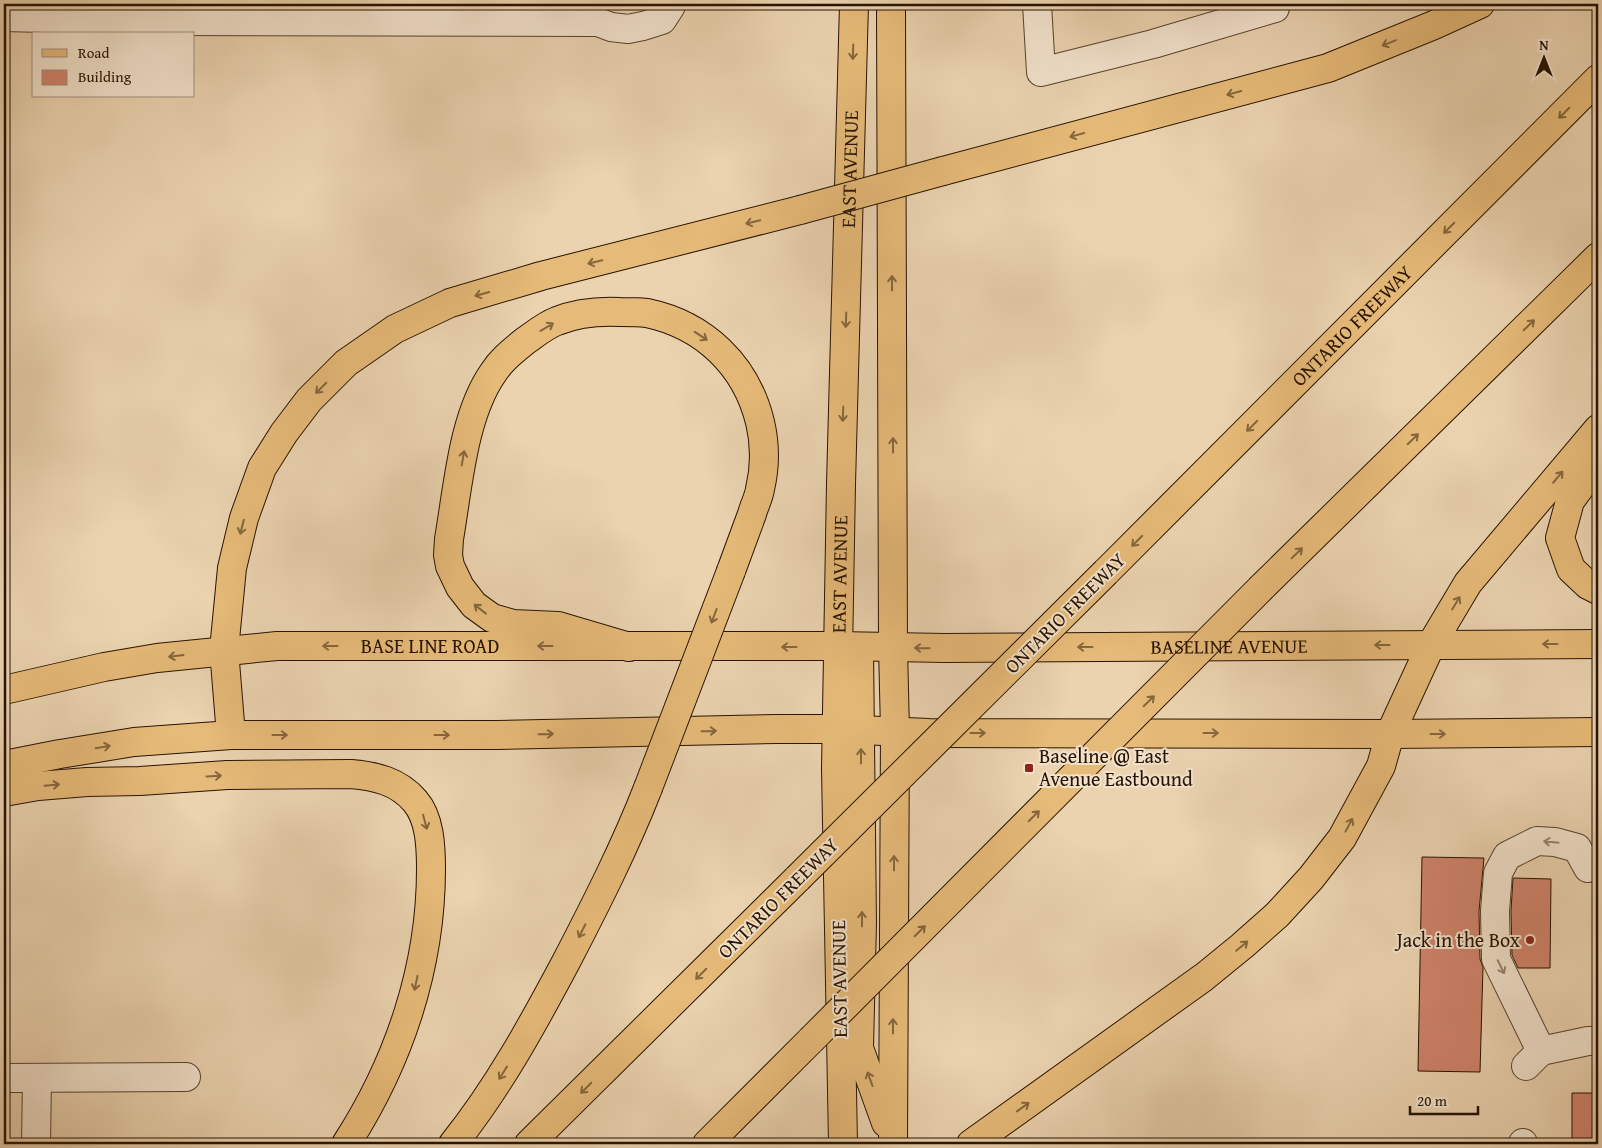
<svg xmlns="http://www.w3.org/2000/svg" width="1602" height="1148" viewBox="0 0 1602 1148" font-family="'Gentium Book Plus',serif">
<style>
.building{fill:#d0846c;stroke:#271300}
.lines{fill:none;stroke-linecap:round;stroke-linejoin:round}
.minor-casing{stroke:#58432c;stroke-width:30}
.major-casing{stroke:#271300;stroke-width:30}
.highway-casing{stroke:#271300;stroke-width:30}
.minor{stroke:#f2e2cc;stroke-width:28}
.major{stroke:#e6ba78;stroke-width:28}
.highway{stroke:#e6ba78;stroke-width:28}
.highway-bridge-casing{stroke:#271300;stroke-width:30;stroke-linecap:butt}
.highway-bridge{stroke:#e6ba78;stroke-width:28}
.oneway{stroke:#86663c}
.oneway2{stroke:#978570}
.poi-dot{fill:#8f2418;stroke:#f2e2cc;stroke-width:2}
.labels{text-anchor:middle;stroke-width:4;stroke-linejoin:round;paint-order:stroke}
.street-label{font-size:20px;fill:#271300;stroke:#f2e2cc}
.poi-label{font-size:20px;fill:#271300;stroke:#f2e2cc;text-anchor:start}
</style>
<rect width="100%" height="100%" fill="#ebd3b0"/>
<filter id="stains"><feTurbulence type="fractalNoise" baseFrequency=".004" numOctaves="4"/><feColorMatrix values="0 0 0 0 .2 0 0 0 0 .09 0 0 0 0 .02 0 0 0 .5 -.17"/></filter>
<radialGradient id="worn" r=".72"><stop offset=".6" stop-color="#630" stop-opacity="0"/><stop offset="1" stop-color="#630" stop-opacity=".3"/></radialGradient>
<path class="building" d="M 1422,857 L 1484,858 L 1479,911 L 1480,959 L 1483,967 L 1480,1072 L 1418,1071 Z
M 1513,878 L 1551,879 L 1550,968 L 1518,968 L 1512,955 L 1511,911 Z
M 1572,1093 L 1598,1093 L 1598,1144 L 1572,1144 Z"/>
<g class="lines">
<defs>
<path id="minor" d="M 1037,4 L 1041,72 L 1153,44 L 1275,8
M 4,17 L 161,21 L 598,22 L 611,27 L 628,29 L 643,26 L 662,20 L 671,6 L 671,4
M 1541,1051 L 1496,959 L 1495,911 L 1498,873 L 1507,856 L 1537,841 L 1555,842 L 1577,848 L 1588,868
M 1526,1066 L 1541,1051 L 1588,1041 L 1598,1041
M 4,1078 L 186,1077
M 1523,1143 L 1523,1144
M 36,1144 L 37,1078"/>
<g id="major">
<path d="M 891,4 L 893,647 L 895,731 L 893,1144"/>
<path d="M 859,647 L 862,923 L 859,1048 L 886,1123"/>
<path id="s1" d="M 4,690 L 104,667 L 157,658 L 277,646 L 838,646 L 945,648 L 1598,644"/>
<path d="M 4,765 L 60,754 L 134,742 L 231,735 L 497,735 L 776,729 L 836,729 L 929,733 L 1390,734 L 1598,732"/>
<path id="s2" d="M 843,1144 L 836,769 L 841,484 L 854,4"/>
</g>
<g id="highway">
<path d="M 943,171 L 1328,68 L 1434,25 L 1480,4"/>
<path d="M 1598,463 L 1570,501 L 1560,538 L 1571,569 L 1588,585 L 1598,590"/>
<path id="s3" d="M 1106,572 L 1598,79"/>
<path d="M 1262,587 L 1598,257"/>
<path d="M 629,647 L 558,626 L 513,624 L 492,618 L 474,605 L 460,587 L 450,566 L 448,555 L 449,539 C 458,487 463,416 493,373 C 502,359 513,351 525,341 C 535,334 546,325 557,321 C 577,313 599,311 620,312 C 629,312 638,312 647,313 C 704,325 746,365 760,422 C 765,443 765,468 760,489 C 759,497 754,506 752,514 C 745,533 738,552 731,571"/>
<path d="M 231,735 L 224,650 L 232,568 L 244,518 L 262,468 L 284,433 L 309,400 L 346,363 L 395,329 L 450,303 L 541,276 L 800,210"/>
<path d="M 4,792 L 38,786 L 87,782 L 140,781 L 227,775 L 351,774 C 375,776 398,781 415,801 C 430,818 431,847 431,869 C 431,967 399,1062 346,1144"/>
<path d="M 453,1144 C 498,1088 533,1024 567,960 C 596,904 625,847 648,788"/>
<path d="M 529,1144 L 798,878"/>
<path d="M 707,1144 L 811,1040"/>
<path d="M 971,1144 L 1204,977 L 1242,946 L 1277,915 L 1311,878 L 1342,838 L 1381,766 L 1390,734 L 1431,645 L 1468,583 L 1598,429"/>
</g>
</defs>
<use href="#minor" class="minor-casing"/>
<use href="#major" class="major-casing"/>
<use href="#highway" class="highway-casing"/>
<use href="#minor" class="minor"/>
<use href="#major" class="major"/>
<use href="#highway" class="highway"/>
<defs>
<path id="highway-bridge" d="M 800,210 L 943,171
M 648,788 L 731,571
M 798,878 L 1106,572
M 811,1040 L 1262,587"/>
</defs>
<use href="#highway-bridge" class="highway-bridge-casing"/>
<use href="#highway-bridge" class="highway-bridge"/>
</g>
<defs><path id="oneway-shaft" d="M-6 0H5M1.5-3L5.5 0L1.5 3" fill="none" stroke-width="1.6" stroke-linecap="round" stroke-linejoin="round" transform="scale(1.25)"/></defs>
<g class="oneway">
<use href="#oneway-shaft" transform="translate(1389 43) rotate(158)"/>
<use href="#oneway-shaft" transform="translate(853 52) rotate(92)"/>
<use href="#oneway-shaft" transform="translate(1234 93) rotate(165)"/>
<use href="#oneway-shaft" transform="translate(1564 113) rotate(135)"/>
<use href="#oneway-shaft" transform="translate(1077 135) rotate(165)"/>
<use href="#oneway-shaft" transform="translate(753 222) rotate(166)"/>
<use href="#oneway-shaft" transform="translate(1449 228) rotate(135)"/>
<use href="#oneway-shaft" transform="translate(595 262) rotate(166)"/>
<use href="#oneway-shaft" transform="translate(892 283) rotate(-90)"/>
<use href="#oneway-shaft" transform="translate(482 294) rotate(164)"/>
<use href="#oneway-shaft" transform="translate(846 320) rotate(92)"/>
<use href="#oneway-shaft" transform="translate(1529 325) rotate(-44)"/>
<use href="#oneway-shaft" transform="translate(547 327) rotate(-31)"/>
<use href="#oneway-shaft" transform="translate(701 336) rotate(33)"/>
<use href="#oneway-shaft" transform="translate(321 388) rotate(135)"/>
<use href="#oneway-shaft" transform="translate(843 414) rotate(92)"/>
<use href="#oneway-shaft" transform="translate(1252 426) rotate(135)"/>
<use href="#oneway-shaft" transform="translate(1413 439) rotate(-44)"/>
<use href="#oneway-shaft" transform="translate(893 445) rotate(-90)"/>
<use href="#oneway-shaft" transform="translate(463 458) rotate(-80)"/>
<use href="#oneway-shaft" transform="translate(1558 477) rotate(-50)"/>
<use href="#oneway-shaft" transform="translate(242 527) rotate(104)"/>
<use href="#oneway-shaft" transform="translate(1137 541) rotate(135)"/>
<use href="#oneway-shaft" transform="translate(1297 553) rotate(-44)"/>
<use href="#oneway-shaft" transform="translate(1456 603) rotate(-59)"/>
<use href="#oneway-shaft" transform="translate(480 609) rotate(-142)"/>
<use href="#oneway-shaft" transform="translate(714 616) rotate(111)"/>
<use href="#oneway-shaft" transform="translate(1550 644) rotate(-180)"/>
<use href="#oneway-shaft" transform="translate(1382 645) rotate(180)"/>
<use href="#oneway-shaft" transform="translate(330 646) rotate(-180)"/>
<use href="#oneway-shaft" transform="translate(545 646) rotate(-180)"/>
<use href="#oneway-shaft" transform="translate(789 647) rotate(180)"/>
<use href="#oneway-shaft" transform="translate(1085 647) rotate(180)"/>
<use href="#oneway-shaft" transform="translate(922 648) rotate(-179)"/>
<use href="#oneway-shaft" transform="translate(176 656) rotate(173)"/>
<use href="#oneway-shaft" transform="translate(1149 701) rotate(-45)"/>
<use href="#oneway-shaft" transform="translate(709 731) rotate(-1)"/>
<use href="#oneway-shaft" transform="translate(978 733)"/>
<use href="#oneway-shaft" transform="translate(1211 733)"/>
<use href="#oneway-shaft" transform="translate(546 734) rotate(-1)"/>
<use href="#oneway-shaft" transform="translate(1438 734)"/>
<use href="#oneway-shaft" transform="translate(280 735)"/>
<use href="#oneway-shaft" transform="translate(442 735)"/>
<use href="#oneway-shaft" transform="translate(103 747) rotate(-9)"/>
<use href="#oneway-shaft" transform="translate(861 756) rotate(-90)"/>
<use href="#oneway-shaft" transform="translate(214 776) rotate(-3)"/>
<use href="#oneway-shaft" transform="translate(52 785) rotate(-5)"/>
<use href="#oneway-shaft" transform="translate(1034 816) rotate(-45)"/>
<use href="#oneway-shaft" transform="translate(425 822) rotate(75)"/>
<use href="#oneway-shaft" transform="translate(1349 825) rotate(-62)"/>
<use href="#oneway-shaft" transform="translate(894 863) rotate(-90)"/>
<use href="#oneway-shaft" transform="translate(862 919) rotate(-90)"/>
<use href="#oneway-shaft" transform="translate(582 931) rotate(117)"/>
<use href="#oneway-shaft" transform="translate(920 931) rotate(-45)"/>
<use href="#oneway-shaft" transform="translate(1242 946) rotate(-40)"/>
<use href="#oneway-shaft" transform="translate(701 974) rotate(135)"/>
<use href="#oneway-shaft" transform="translate(416 983) rotate(102)"/>
<use href="#oneway-shaft" transform="translate(893 1026) rotate(-90)"/>
<use href="#oneway-shaft" transform="translate(503 1073) rotate(122)"/>
<use href="#oneway-shaft" transform="translate(870 1079) rotate(-110)"/>
<use href="#oneway-shaft" transform="translate(586 1088) rotate(135)"/>
<use href="#oneway-shaft" transform="translate(1023 1107) rotate(-36)"/>
</g>
<g class="oneway2">
<use href="#oneway-shaft" transform="translate(1551 842) rotate(-174)"/>
<use href="#oneway-shaft" transform="translate(1501 967) rotate(64)"/>
</g>
<g class="poi-dot">
<rect x="1024" y="763" width="10" height="10" rx="2.5"/>
<circle cx="1530" cy="940" r="5"/>
</g>
<g class="labels">
<g class="street-label">
<text dy="7" stroke="none"><textPath href="#s2" startOffset="975">EAST AVENUE</textPath></text>
<text dy="7" stroke="none"><textPath href="#s3" startOffset="348">ONTARIO FREEWAY</textPath></text>
<text dy="7" stroke="none"><textPath href="#s2" startOffset="570">EAST AVENUE</textPath></text>
<text transform="translate(1065 613) rotate(-45)" y="7">ONTARIO FREEWAY</text>
<text dy="7" stroke="none"><textPath href="#s1" startOffset="430">BASE LINE ROAD</textPath></text>
<text dy="7" stroke="none"><textPath href="#s1" startOffset="1229">BASELINE AVENUE</textPath></text>
<text transform="translate(778 898) rotate(-45)" y="7">ONTARIO FREEWAY</text>
<text transform="translate(839 979) rotate(-91)" y="7">EAST AVENUE</text>
</g>
<g class="poi-label">
<text x="1039" y="763">Baseline @ East<tspan x="1039" dy="23">Avenue Eastbound</tspan></text>
<text x="1520" y="947" text-anchor="end">Jack in the Box</text>
</g>
</g>
<rect width="1602" height="1148" fill="none" stroke="#ebd3b0" stroke-width="20"/>
<rect x="5" y="5" width="1592" height="1138" fill="none" stroke="#271300" stroke-width="2.5"/>
<rect x="10" y="10" width="1582" height="1128" fill="none" stroke="#271300"/>
<rect x="32" y="32" width="162" height="65" fill="#f2e2cc" stroke="#a18f7a"/>
<rect x="42" y="49" width="25" height="8" fill="#e6ba78" stroke="#a18f7a"/>
<text x="78" y="58" font-size="15" fill="#271300">Road</text>
<rect x="42" y="70" width="25" height="15" fill="#d0846c" stroke="#a18f7a"/>
<text x="78" y="82" font-size="15" fill="#271300">Building</text>
<g transform="translate(1544 58)" stroke="#f2e2cc" stroke-width="4" paint-order="stroke">
<path d="M0-4L9 19L0 12L-9 19Z" fill="#271300"/>
<text y="-8" font-size="14" font-weight="bold" text-anchor="middle" fill="#271300">N</text>
</g>
<path d="M1410 1106v8h68v-8" fill="none" stroke="#271300" stroke-width="2.5"/>
<text x="1417" y="1106" font-size="15" fill="#271300" stroke="#f2e2cc" stroke-width="4" paint-order="stroke">20 m</text>
<rect width="100%" height="100%" filter="url(#stains)"/>
<rect width="100%" height="100%" fill="url(#worn)"/>
</svg>
